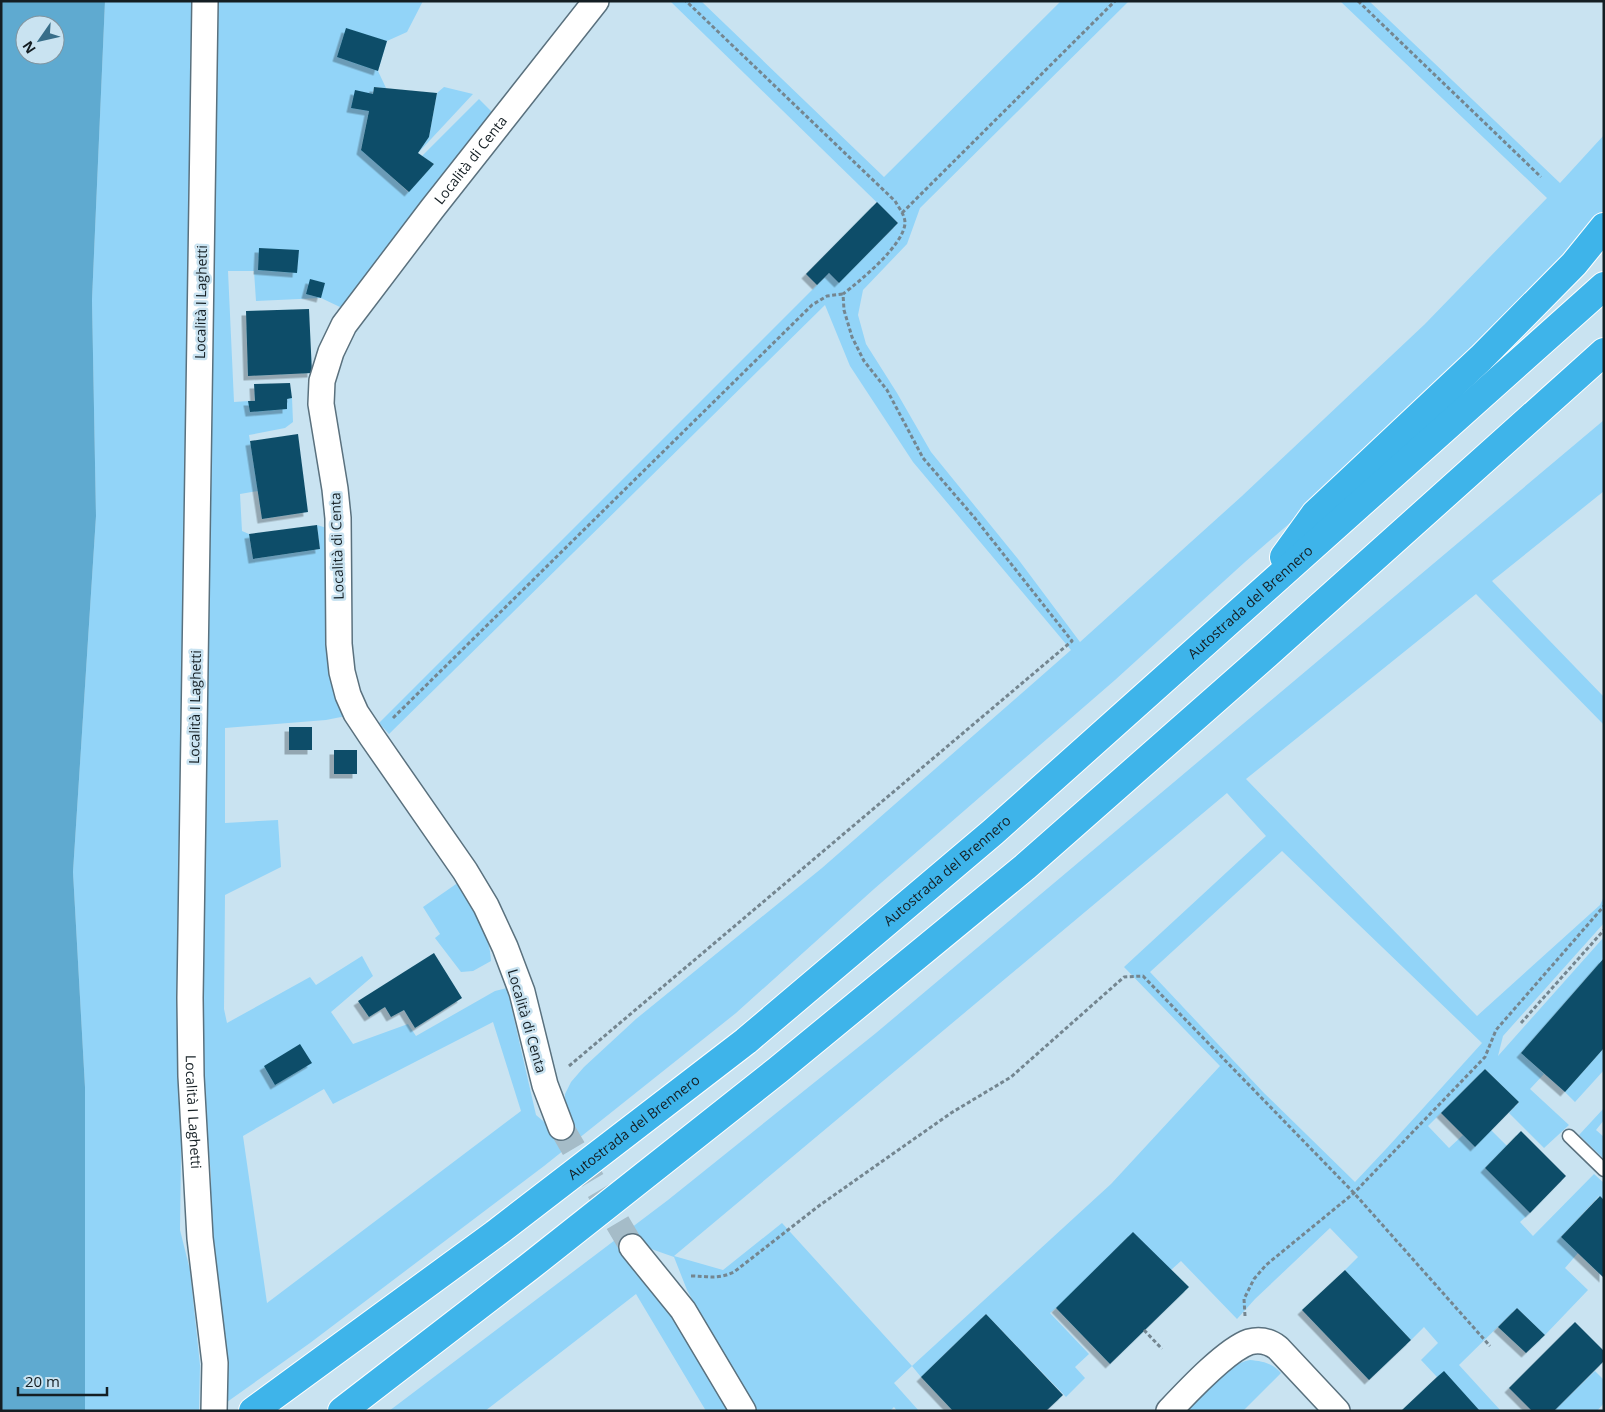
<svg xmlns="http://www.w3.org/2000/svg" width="1605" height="1412" viewBox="0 0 1605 1412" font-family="'Open Sans',sans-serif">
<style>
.green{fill:#92d4f8;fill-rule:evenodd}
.water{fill:#5faad0;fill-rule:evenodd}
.building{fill:#0f4e69;filter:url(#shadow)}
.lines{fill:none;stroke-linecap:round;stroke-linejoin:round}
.minor-tunnel{stroke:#a5bcc8;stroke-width:25;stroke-dasharray:25 12;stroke-linecap:butt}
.service-casing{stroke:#5a717e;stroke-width:15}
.minor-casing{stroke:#5a717e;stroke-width:28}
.motorway-casing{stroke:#fff;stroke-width:30}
.path{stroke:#748690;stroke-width:3;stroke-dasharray:4 2.5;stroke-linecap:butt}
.service{stroke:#fff;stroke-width:12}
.minor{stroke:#fff;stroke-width:25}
.motorway{stroke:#3eb4ea;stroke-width:28}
.labels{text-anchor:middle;stroke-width:5;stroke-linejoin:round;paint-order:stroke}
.street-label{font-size:14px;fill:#141e23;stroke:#c9e3f1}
</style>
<defs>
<filter id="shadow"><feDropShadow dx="-4.5" dy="4.5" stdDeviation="0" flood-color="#0004"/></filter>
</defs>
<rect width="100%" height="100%" fill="#c9e3f1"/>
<path class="green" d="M 105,1 L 196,1 L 180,1230 L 190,1270 L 200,1365 L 199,1411 L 85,1411 L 85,1087 L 73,872 L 96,516 L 92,300 Z
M 215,1 L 423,1 L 407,32 L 387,41 L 378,71 L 386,88 L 374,87 L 361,149 L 408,192 L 434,164 L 422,156 L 479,99 L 493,113 L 350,300 L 340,307 L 321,298 L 256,301 L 254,271 L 228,271 L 234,402 L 292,398 L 293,422 L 285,428 L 249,435 L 258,491 L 240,494 L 242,531 L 249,534 L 253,559 L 320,549 L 317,525 L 330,529 L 351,715 L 326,720 L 225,728 L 225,823 L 278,820 L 281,867 L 225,895 L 224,1009 L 227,1023 L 310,977 L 316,985 L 362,956 L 373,976 L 331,1012 L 353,1044 L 408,1024 L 416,1036 L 495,991 L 507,988 L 536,1115 L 555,1131 L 565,1108 L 565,1094 L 571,1082 L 584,1067 L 636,1019 L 822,868 L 1071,650 L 913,462 L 850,366 L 825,305 L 389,734 L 379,723 L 829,273 L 839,283 L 898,223 L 670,1 L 701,1 L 884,177 L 1061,1 L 1129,1 L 920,208 L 907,244 L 863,290 L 858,315 L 866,344 L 897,393 L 931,452 L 1018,559 L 1080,642 L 1242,496 L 1425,324 L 1547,198 L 1340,1 L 1369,1 L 1560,183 L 1604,135 L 1604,212 L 1541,282 L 1350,471 L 1245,562 L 1115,680 L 874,889 L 736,1013 L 544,1166 L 310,1343 L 227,1402 L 226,1353 L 210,1223 L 211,1176 L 207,1129 L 199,1086 ZM 493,1022 L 521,1111 L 267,1303 L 243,1136 L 324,1089 L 333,1104 Z
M 444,87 L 473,94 L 418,153 L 429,137 L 437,93 Z
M 1604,420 L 1604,491 L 1492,581 L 1604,697 L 1604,725 L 1476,594 L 1246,779 L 1477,1016 L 1600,905 L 1604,896 L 1604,923 L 1503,1036 L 1498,1056 L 1604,937 L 1604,958 L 1521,1053 L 1544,1074 L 1530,1089 L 1569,1125 L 1544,1148 L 1509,1113 L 1519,1102 L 1485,1069 L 1428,1126 L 1449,1148 L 1463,1135 L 1475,1147 L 1491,1130 L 1507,1146 L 1485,1168 L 1530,1213 L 1520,1222 L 1533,1236 L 1594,1174 L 1604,1183 L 1604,1200 L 1599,1196 L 1561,1237 L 1578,1253 L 1565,1268 L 1588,1290 L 1545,1335 L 1517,1308 L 1459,1365 L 1501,1411 L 1480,1411 L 1444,1372 L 1437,1377 L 1421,1360 L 1438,1343 L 1424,1327 L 1411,1340 L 1345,1270 L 1358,1257 L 1330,1228 L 1255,1299 L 1237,1319 L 1181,1261 L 1171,1270 L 1056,1308 L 1050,1313 L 1089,1354 L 1075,1367 L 1085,1378 L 1066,1397 L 986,1314 L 921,1377 L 912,1366 L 894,1383 L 919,1411 L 897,1411 L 894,1407 L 890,1411 L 754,1411 L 687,1290 L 674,1257 L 637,1244 L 663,1301 L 733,1411 L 706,1411 L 636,1294 L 485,1411 L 389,1411 L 668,1200 L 876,1033 ZM 1227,793 L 1266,836 L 1124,967 L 1220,1066 L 1111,1184 L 912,1366 L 782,1223 L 723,1270 L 674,1256 ZM 1282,851 L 1482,1043 C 1439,1090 1398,1137 1355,1182 L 1264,1093 L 1150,972 Z
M 459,882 C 474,903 490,935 491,961 L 473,971 L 461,972 L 435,938 L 440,934 L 423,907 Z
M 1604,1048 L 1604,1070 L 1575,1102 L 1565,1092 Z
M 1604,1108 L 1604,1120 L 1596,1130 L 1604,1137 L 1604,1159 L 1579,1135 Z
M 1250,1360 C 1262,1361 1272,1363 1281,1373 L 1243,1411 L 1187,1411 C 1204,1394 1226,1364 1250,1360 Z
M 1595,1371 L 1604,1380 L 1604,1403 L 1597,1411 L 1554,1411 Z"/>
<path class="water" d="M 1,1 L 105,1 L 92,300 L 96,516 L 73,872 L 85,1087 L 85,1411 L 1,1411 ZM 25,25 L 55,25 L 55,55 L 25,55 Z"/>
<path class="building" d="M 346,28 L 387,41 L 378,71 L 337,57 Z
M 374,87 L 437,93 L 429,137 L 418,153 L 434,164 L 409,192 L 361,150 L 369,111 L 351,108 L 355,90 L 373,94 Z
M 877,202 L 898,223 L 839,283 L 829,273 L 817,285 L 806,274 Z
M 259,248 L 299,250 L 297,273 L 258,270 Z
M 310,279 L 325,283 L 321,298 L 306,294 Z
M 309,309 L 312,373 L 248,376 L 246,311 Z
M 290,383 L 292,398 L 287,399 L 287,409 L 250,412 L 248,401 L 255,401 L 254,384 Z
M 298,434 L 308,512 L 262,519 L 250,441 Z
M 317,525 L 320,549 L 253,559 L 249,534 Z
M 289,727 L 312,727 L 312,750 L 289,750 Z
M 334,750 L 357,750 L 357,774 L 334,774 Z
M 434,953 L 462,998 L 415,1028 L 404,1010 L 391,1017 L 385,1007 L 369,1017 L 358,1001 Z
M 1604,958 L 1604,1048 L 1565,1092 L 1521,1053 Z
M 300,1044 L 312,1063 L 275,1085 L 264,1066 Z
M 1485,1069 L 1519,1102 L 1475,1147 L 1441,1113 Z
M 1521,1131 L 1566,1176 L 1530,1213 L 1485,1168 Z
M 1600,1196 L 1604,1200 L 1604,1278 L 1561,1237 Z
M 1133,1232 L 1189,1287 L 1110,1364 L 1056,1308 Z
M 1345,1270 L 1411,1340 L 1369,1380 L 1302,1310 Z
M 1517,1308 L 1545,1335 L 1526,1353 L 1498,1327 Z
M 986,1314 L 1063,1395 L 1046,1411 L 953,1411 L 921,1377 Z
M 1575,1322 L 1604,1351 L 1604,1361 L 1554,1411 L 1532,1411 L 1509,1388 Z
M 1444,1371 L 1480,1411 L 1401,1411 L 1437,1377 Z"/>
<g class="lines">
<path class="minor-tunnel" d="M 561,1127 L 632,1247"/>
<defs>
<path id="service" d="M 1569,1136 L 1604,1170"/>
<g id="minor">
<path id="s1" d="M 205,1 L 190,998 L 191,1076 L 200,1238 L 215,1363 L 214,1411"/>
<path id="s2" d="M 561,1127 L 545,1085 L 522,992 L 505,947 L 486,906 L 465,871 L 372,737 L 356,713 L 348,695 L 342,672 L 339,644 L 338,518 L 335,489 L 321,404 L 322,381 L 331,352 L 344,325 L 432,209 L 596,1"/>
<path d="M 632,1247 L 683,1310 L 743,1411"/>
<path d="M 1169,1411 C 1187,1392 1226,1350 1249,1342 C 1260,1339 1269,1341 1278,1348 L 1337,1411"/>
</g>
<g id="motorway">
<path d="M 1284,557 L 1315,514 L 1481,358 L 1574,264 L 1604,227"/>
<path id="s3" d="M 253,1411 L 495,1234 L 746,1041 L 993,832 L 1604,286"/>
<path d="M 342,1411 L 529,1267 L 778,1070 L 1025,867 L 1267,654 L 1604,352"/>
</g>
</defs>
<use href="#service" class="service-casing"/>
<use href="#minor" class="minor-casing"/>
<use href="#motorway" class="motorway-casing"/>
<path class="path" d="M 1358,1 L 1541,177
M 902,213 L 1115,1
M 393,718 L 812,305 L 827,296 L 843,294
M 1521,1023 L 1604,930
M 569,1066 L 1072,641 L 974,517 L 923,458 L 887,390 L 864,361 L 852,337 L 844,310 L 843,294 C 860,281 904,245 905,223 C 905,215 899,208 895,201 L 686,1
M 691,1276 C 708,1276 717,1280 734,1272 L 820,1205 L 951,1113 L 1011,1077 L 1124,977 L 1143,976 L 1354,1193 L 1490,1346
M 1245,1316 L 1244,1299 L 1254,1279 L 1266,1265 L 1354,1193 L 1485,1057 L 1496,1030 L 1604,906
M 1144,1330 L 1162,1349"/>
<use href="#service" class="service"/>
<use href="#minor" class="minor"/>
<use href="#motorway" class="motorway"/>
</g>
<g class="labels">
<g class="street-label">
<text dy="5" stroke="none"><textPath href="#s2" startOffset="1071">Località di Centa</textPath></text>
<text transform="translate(201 302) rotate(-89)" y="5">Località I Laghetti</text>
<text transform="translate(337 546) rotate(-92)" y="5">Località di Centa</text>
<text dy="5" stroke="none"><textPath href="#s3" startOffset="1285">Autostrada del Brennero</textPath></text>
<text transform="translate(195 707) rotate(-89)" y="5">Località I Laghetti</text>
<text dy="5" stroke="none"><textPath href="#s3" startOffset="880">Autostrada del Brennero</textPath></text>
<text transform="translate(527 1021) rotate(74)" y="5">Località di Centa</text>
<text dy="5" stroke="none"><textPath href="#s1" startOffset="1111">Località I Laghetti</textPath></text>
<text dy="5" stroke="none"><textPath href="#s3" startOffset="475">Autostrada del Brennero</textPath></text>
</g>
</g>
<rect width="1605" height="1412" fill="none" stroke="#141e23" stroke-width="5"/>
<g transform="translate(40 40) rotate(236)"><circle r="24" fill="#c9e3f1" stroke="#81949f"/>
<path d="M0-4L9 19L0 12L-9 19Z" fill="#386e89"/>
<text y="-8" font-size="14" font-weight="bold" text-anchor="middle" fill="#141e23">N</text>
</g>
<path d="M18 1387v8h89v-8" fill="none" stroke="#141e23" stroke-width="2.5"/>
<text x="25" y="1387" font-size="15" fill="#141e23" stroke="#c9e3f1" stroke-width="4" paint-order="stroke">20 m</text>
</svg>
